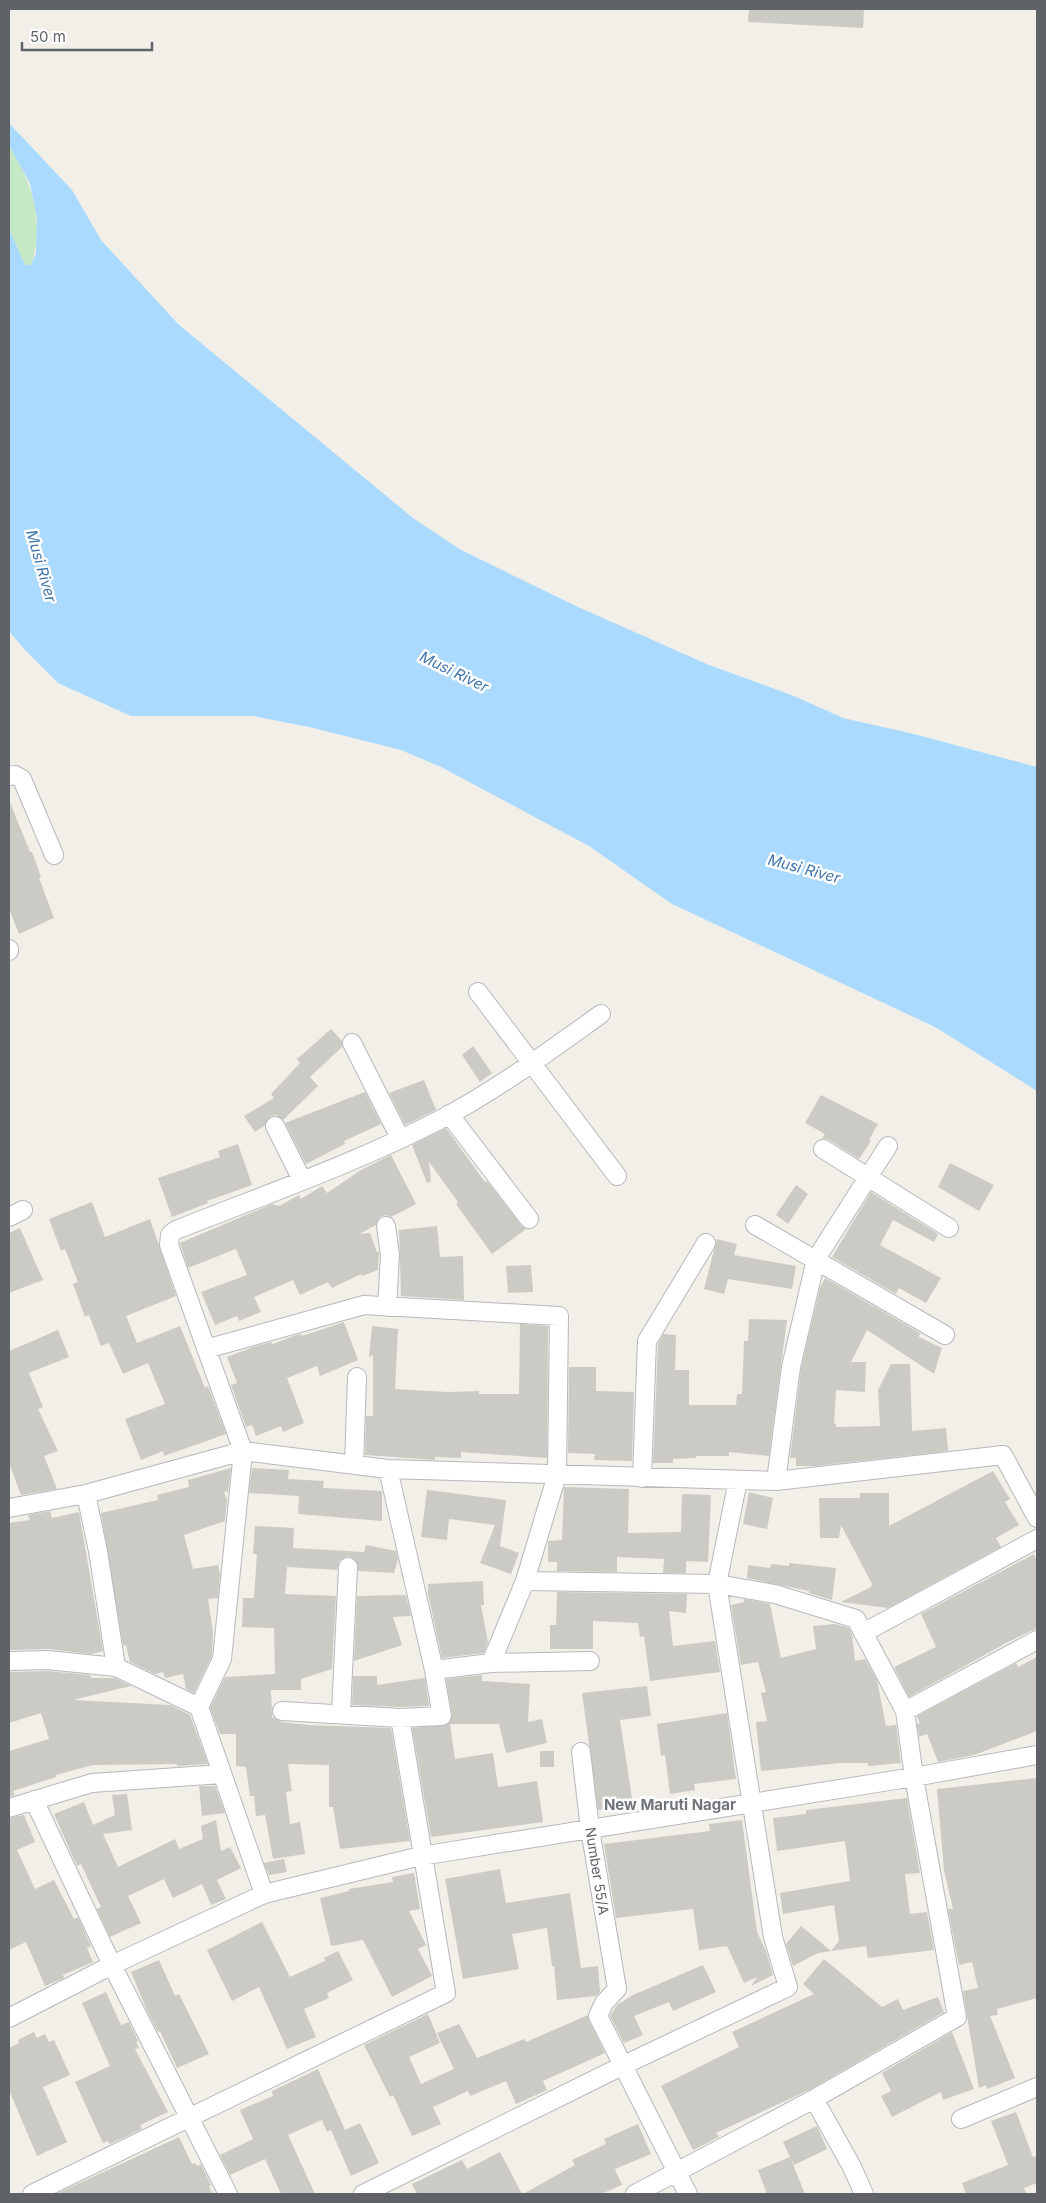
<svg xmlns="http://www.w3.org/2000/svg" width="1046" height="2203" viewBox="0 0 1046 2203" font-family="Inter,sans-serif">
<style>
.green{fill:#c5e8c5}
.water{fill:#aadaff}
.building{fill:#cccac5}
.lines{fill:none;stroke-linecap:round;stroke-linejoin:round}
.street-casing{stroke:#b5b8bc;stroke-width:20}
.street{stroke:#fff;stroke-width:18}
.labels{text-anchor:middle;stroke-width:5;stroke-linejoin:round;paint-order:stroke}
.street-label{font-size:14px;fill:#5f6368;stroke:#fff}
.water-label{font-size:15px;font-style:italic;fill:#4174aa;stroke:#fff}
.neighbourhood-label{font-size:15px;font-weight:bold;fill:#70757a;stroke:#fff}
</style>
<rect width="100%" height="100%" fill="#f1efe8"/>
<path class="green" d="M 9,145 C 14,150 17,158 20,165 C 36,196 43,232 31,265 L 25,265 L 9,229 Z"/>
<path class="water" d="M 9,123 L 72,190 L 101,240 L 178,324 L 413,518 L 461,550 L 578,607 L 709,665 L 794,696 L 843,718 L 914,734 L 1037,767 L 1037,1091 L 935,1027 L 672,904 L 589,846 L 441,767 L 401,750 L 309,727 L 253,716 L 131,716 L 58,683 L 25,650 L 9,631 L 9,229 L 25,265 L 31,265 L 36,253 L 37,218 L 30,184 L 9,145 Z"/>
<path class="building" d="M 749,9 L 864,9 L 863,28 L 748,22 Z
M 9,800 L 30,852 L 32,852 L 41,877 L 39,878 L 54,918 L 19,934 L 9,909 Z
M 331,1029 L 342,1041 L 342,1047 L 310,1077 L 318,1086 L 283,1120 L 276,1115 L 271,1116 L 264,1126 L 255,1132 L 244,1116 L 274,1098 L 271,1094 L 300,1063 L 297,1059 Z
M 473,1046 L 492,1073 L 480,1082 L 462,1055 Z
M 424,1080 L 436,1110 L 405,1125 L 389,1093 Z
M 365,1092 L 381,1124 L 344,1141 L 345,1144 L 306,1164 L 285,1123 Z
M 821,1095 L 878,1124 L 869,1140 L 871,1141 L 859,1159 L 829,1140 L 822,1138 L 825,1134 L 805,1123 Z
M 446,1128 L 485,1182 L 487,1181 L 521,1225 L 526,1229 L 492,1254 L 456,1204 L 458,1202 L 429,1162 L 431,1182 L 427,1183 L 412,1145 Z
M 238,1144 L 252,1185 L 207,1201 L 208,1203 L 172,1217 L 158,1178 L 220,1157 L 218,1151 Z
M 391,1155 L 416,1204 L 391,1217 L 385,1215 L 380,1217 L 376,1225 L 359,1234 L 370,1233 L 377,1252 L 379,1252 L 378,1270 L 362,1276 L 361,1274 L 332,1288 L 328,1282 L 300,1295 L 293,1280 L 254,1297 L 261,1312 L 239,1321 L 237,1316 L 215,1325 L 201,1292 L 247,1275 L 236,1249 L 188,1268 L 180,1243 L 272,1204 L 279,1206 L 299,1195 L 301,1199 L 322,1186 L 327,1193 L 361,1170 Z
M 950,1163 L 994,1185 L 979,1211 L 938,1187 Z
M 796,1185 L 808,1194 L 788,1224 L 776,1215 Z
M 871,1192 L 938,1234 L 934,1242 L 893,1220 L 880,1245 L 941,1278 L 926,1303 L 899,1288 L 896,1294 L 832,1257 Z
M 92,1202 L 105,1237 L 150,1219 L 176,1296 L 126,1316 L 137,1343 L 180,1326 L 205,1388 L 208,1386 L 226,1434 L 164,1456 L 163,1451 L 141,1460 L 125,1419 L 165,1404 L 148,1363 L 123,1374 L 109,1343 L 101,1346 L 89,1315 L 85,1317 L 73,1284 L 78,1282 L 65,1249 L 61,1251 L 49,1219 Z
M 437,1226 L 440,1257 L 463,1256 L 464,1300 L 401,1296 L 399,1230 Z
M 20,1228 L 43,1280 L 9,1293 L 9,1233 Z
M 717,1239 L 737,1244 L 734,1255 L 796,1266 L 792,1289 L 728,1279 L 724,1294 L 704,1289 Z
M 531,1265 L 533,1292 L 508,1293 L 506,1266 Z
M 825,1278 L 920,1333 L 919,1337 L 942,1348 L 934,1374 L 867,1330 L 851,1362 L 866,1362 L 865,1392 L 836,1390 L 834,1424 L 836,1424 L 836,1427 L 880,1426 L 878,1390 L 891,1364 L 910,1364 L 912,1431 L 946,1428 L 948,1451 L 815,1466 L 796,1466 L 796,1458 L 790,1458 L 801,1369 L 820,1288 Z
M 749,1319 L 787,1320 L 769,1456 L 729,1452 L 729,1456 L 696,1456 L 696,1458 L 673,1459 L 673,1463 L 653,1463 L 658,1344 L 663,1334 L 676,1335 L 675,1370 L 689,1370 L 689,1405 L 736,1405 L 737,1394 L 742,1394 L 744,1341 L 748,1341 Z
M 344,1322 L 358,1360 L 320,1376 L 317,1366 L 287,1378 L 304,1423 L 283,1432 L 281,1426 L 256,1436 L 252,1425 L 246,1427 L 231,1385 L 237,1383 L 227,1357 L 253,1347 L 271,1342 L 273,1344 L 296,1335 L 301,1334 L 302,1336 Z
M 520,1324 L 548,1326 L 547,1458 L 461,1452 L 461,1458 L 435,1457 L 435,1460 L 365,1455 L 366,1416 L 373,1416 L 373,1355 L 369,1357 L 372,1326 L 398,1329 L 395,1389 L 448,1392 L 479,1391 L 479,1394 L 519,1394 Z
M 58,1330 L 69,1357 L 29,1373 L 43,1407 L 38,1409 L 58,1451 L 44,1456 L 57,1489 L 21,1495 L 9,1463 L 9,1351 Z
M 569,1367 L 596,1367 L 596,1391 L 634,1392 L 632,1461 L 594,1460 L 595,1454 L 568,1453 Z
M 231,1468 L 228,1492 L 224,1491 L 227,1500 L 225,1521 L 184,1535 L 193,1569 L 218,1565 L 220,1573 L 218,1598 L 208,1599 L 213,1632 L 212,1656 L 194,1693 L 186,1689 L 183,1674 L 165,1678 L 163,1672 L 155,1674 L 130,1662 L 126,1645 L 123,1646 L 101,1513 L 158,1500 L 157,1495 L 189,1487 L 188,1480 Z
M 252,1468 L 289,1470 L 288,1479 L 324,1481 L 323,1488 L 382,1491 L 382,1521 L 298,1514 L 299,1496 L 249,1493 Z
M 993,1471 L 1010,1499 L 1005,1502 L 1019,1525 L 996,1538 L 1001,1547 L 888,1608 L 841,1602 L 871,1587 L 872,1584 L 841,1525 L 839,1538 L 820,1538 L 819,1498 L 860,1498 L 860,1493 L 889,1493 L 889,1526 Z
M 564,1487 L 629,1489 L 628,1533 L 681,1532 L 682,1494 L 711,1495 L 708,1562 L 686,1561 L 686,1573 L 663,1573 L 664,1559 L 617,1557 L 617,1572 L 557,1571 L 557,1562 L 548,1562 L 548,1541 L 562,1540 Z
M 427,1490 L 506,1500 L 500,1546 L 519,1553 L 511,1574 L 480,1563 L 495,1525 L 449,1519 L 447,1540 L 421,1537 Z
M 749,1492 L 773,1498 L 767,1529 L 743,1524 Z
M 50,1511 L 52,1518 L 79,1512 L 103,1651 L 91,1654 L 48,1649 L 9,1650 L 9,1523 L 30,1520 L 28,1515 Z
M 255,1526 L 294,1528 L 293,1548 L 364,1552 L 366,1545 L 396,1551 L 398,1559 L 394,1573 L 358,1571 L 357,1562 L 349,1556 L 339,1561 L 337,1570 L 287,1567 L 285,1594 L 336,1596 L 332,1669 L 301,1679 L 301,1690 L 271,1690 L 272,1717 L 281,1722 L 308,1725 L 391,1728 L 410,1841 L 340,1849 L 333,1807 L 329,1807 L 329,1765 L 288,1764 L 292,1791 L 286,1792 L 290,1824 L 300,1822 L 305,1854 L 273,1859 L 265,1815 L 256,1816 L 254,1796 L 250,1796 L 246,1767 L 236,1766 L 236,1734 L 220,1734 L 210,1708 L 225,1677 L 275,1674 L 274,1628 L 242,1627 L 243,1598 L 254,1598 L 257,1554 L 253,1554 Z
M 1034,1554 L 1037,1562 L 1037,1628 L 1006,1643 L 909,1697 L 894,1667 L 936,1647 L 921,1614 Z
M 789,1563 L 836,1568 L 832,1600 L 809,1593 L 809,1591 L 747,1578 L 748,1565 L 770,1568 L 771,1564 L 789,1566 Z
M 483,1581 L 484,1605 L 481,1605 L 488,1642 L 484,1653 L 442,1658 L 428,1594 L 428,1584 Z
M 557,1592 L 687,1594 L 686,1613 L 669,1611 L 673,1646 L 715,1641 L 720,1672 L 650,1681 L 644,1636 L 640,1637 L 638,1623 L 593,1621 L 593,1649 L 550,1649 L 550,1625 L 556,1625 Z
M 406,1595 L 411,1616 L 393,1617 L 402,1645 L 354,1661 L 357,1596 Z
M 744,1599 L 770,1604 L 781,1658 L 816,1649 L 813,1626 L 835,1624 L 849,1628 L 852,1634 L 855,1661 L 865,1659 L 877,1680 L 886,1726 L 896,1725 L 901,1763 L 868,1766 L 868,1763 L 841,1763 L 761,1771 L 756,1722 L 767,1721 L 761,1693 L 766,1692 L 758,1662 L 741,1665 L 731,1605 L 744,1602 Z
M 1037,1657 L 1037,1731 L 974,1755 L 938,1762 L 927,1734 L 919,1737 L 917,1724 L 920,1723 L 917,1716 L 1016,1663 L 1018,1667 Z
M 47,1671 L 90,1675 L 91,1678 L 115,1678 L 131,1686 L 73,1700 L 170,1705 L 190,1715 L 208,1764 L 177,1766 L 177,1764 L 93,1765 L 56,1775 L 56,1777 L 13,1791 L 15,1795 L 9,1797 L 9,1751 L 49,1739 L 41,1713 L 9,1723 L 9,1672 Z
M 482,1675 L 482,1681 L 530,1684 L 528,1722 L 542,1719 L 547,1743 L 506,1753 L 499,1724 L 450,1724 L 455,1759 L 493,1753 L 498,1787 L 537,1781 L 543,1822 L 431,1837 L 412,1728 L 448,1724 L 452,1714 L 446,1679 Z
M 353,1676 L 377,1676 L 377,1685 L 425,1678 L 429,1706 L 400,1707 L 352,1705 Z
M 647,1686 L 651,1716 L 620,1720 L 633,1805 L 598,1810 L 582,1693 Z
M 727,1713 L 736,1779 L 694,1784 L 695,1790 L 670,1794 L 665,1755 L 661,1756 L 657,1724 Z
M 540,1751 L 554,1751 L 554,1767 L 540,1767 Z
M 1037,1778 L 1037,1998 L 997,2009 L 998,2015 L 990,2016 L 1015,2078 L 987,2089 L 986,2085 L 979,2088 L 963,1991 L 978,1988 L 972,1962 L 959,1965 L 948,1909 L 953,1909 L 944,1870 L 937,1789 Z
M 199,1786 L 215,1786 L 225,1813 L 202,1816 Z
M 127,1794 L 132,1830 L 103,1834 L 118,1867 L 175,1839 L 179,1849 L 203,1839 L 201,1826 L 216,1820 L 221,1851 L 230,1847 L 241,1868 L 217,1880 L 226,1899 L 211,1905 L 202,1884 L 173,1898 L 164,1879 L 128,1896 L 141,1923 L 110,1937 L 97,1909 L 101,1907 L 81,1864 L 77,1866 L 54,1814 L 84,1802 L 93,1825 L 115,1815 L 112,1795 Z
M 907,1798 L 920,1873 L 905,1874 L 910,1914 L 927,1912 L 934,1950 L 868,1958 L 866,1946 L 818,1953 L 793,1966 L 786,1944 L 801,1926 L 831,1951 L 839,1941 L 834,1905 L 783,1914 L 780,1893 L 850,1881 L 845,1841 L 777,1851 L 773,1818 L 806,1814 L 806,1810 Z
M 24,1815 L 35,1842 L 17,1850 L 35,1889 L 54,1880 L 74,1919 L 78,1917 L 91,1946 L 87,1948 L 93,1962 L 63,1975 L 64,1978 L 45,1986 L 26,1942 L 9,1950 L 9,1818 Z
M 742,1820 L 757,1932 L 766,1951 L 773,1975 L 751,1986 L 757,1977 L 744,1983 L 727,1946 L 699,1950 L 693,1909 L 616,1918 L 604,1844 L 710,1831 L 709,1824 Z
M 284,1859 L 287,1872 L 269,1875 L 264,1863 Z
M 500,1869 L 506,1903 L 570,1893 L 581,1968 L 598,1966 L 600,1992 L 596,1996 L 557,2000 L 554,1966 L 552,1966 L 547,1928 L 512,1934 L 519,1969 L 463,1979 L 445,1879 Z
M 414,1873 L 420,1909 L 409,1911 L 426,1945 L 418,1949 L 432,1976 L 392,1997 L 363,1940 L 331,1946 L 320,1898 L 349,1891 L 349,1889 L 393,1882 L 392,1877 Z
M 262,1922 L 290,1977 L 325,1961 L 324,1958 L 338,1951 L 353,1980 L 327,1993 L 329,1998 L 304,2009 L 316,2037 L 287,2049 L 259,1987 L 232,2001 L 207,1950 Z
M 824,1959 L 882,2007 L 898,1999 L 903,2010 L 938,1997 L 944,2012 L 809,2090 L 716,2133 L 719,2137 L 693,2150 L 661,2086 L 739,2047 L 732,2032 L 814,1994 L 803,1984 Z
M 159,1960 L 175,1996 L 179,1994 L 209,2054 L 177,2068 L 160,2031 L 158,2032 L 148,2013 L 131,1972 Z
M 703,1965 L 716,1992 L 673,2011 L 669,2002 L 634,2016 L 643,2035 L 624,2043 L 610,2016 L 617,2005 L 633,1995 Z
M 106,1992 L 121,2025 L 129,2022 L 138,2041 L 136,2042 L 139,2048 L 135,2049 L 168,2112 L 140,2125 L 142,2129 L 110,2144 L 108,2141 L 103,2143 L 75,2082 L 110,2066 L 82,2003 Z
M 428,2014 L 440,2043 L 409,2057 L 421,2084 L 454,2069 L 437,2033 L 459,2024 L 477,2058 L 524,2039 L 526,2042 L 588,2015 L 589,2021 L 605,2053 L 543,2081 L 547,2090 L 516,2104 L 506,2081 L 470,2096 L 468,2091 L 433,2107 L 441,2124 L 412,2136 L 393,2095 L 390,2097 L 364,2045 Z
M 34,2032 L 37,2038 L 45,2034 L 49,2042 L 54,2040 L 70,2075 L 43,2087 L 67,2142 L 37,2156 L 9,2090 L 9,2048 L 19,2043 L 18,2040 Z
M 952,2032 L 974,2089 L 943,2100 L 941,2092 L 892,2117 L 881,2096 L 891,2091 L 882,2073 Z
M 318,2069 L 345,2130 L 360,2123 L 379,2163 L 351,2176 L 331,2130 L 327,2132 L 322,2120 L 288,2135 L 315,2194 L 281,2194 L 265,2159 L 230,2175 L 220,2155 L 253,2139 L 240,2110 L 273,2096 L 272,2091 Z
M 1016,2112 L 1033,2157 L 1037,2156 L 1037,2183 L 1024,2188 L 1026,2194 L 966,2194 L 962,2183 L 1008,2165 L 991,2121 Z
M 638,2124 L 651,2154 L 615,2169 L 622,2185 L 601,2194 L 523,2194 L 575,2165 L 572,2160 L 606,2144 L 604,2139 Z
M 817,2126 L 827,2149 L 794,2165 L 783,2142 Z
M 179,2137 L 192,2164 L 195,2163 L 197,2166 L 201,2164 L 211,2185 L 209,2186 L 212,2194 L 56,2194 Z
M 500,2152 L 522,2194 L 417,2194 L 412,2184 L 462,2160 L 467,2169 Z
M 790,2157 L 805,2194 L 767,2194 L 758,2170 Z"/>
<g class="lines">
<defs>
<path id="street" d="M 9,776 L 15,775 L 22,779 L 54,855
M 9,949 L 9,951
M 478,992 L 617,1176
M 352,1043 L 400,1138
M 449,1114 L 529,1219
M 275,1126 L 302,1180
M 823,1149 L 949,1228
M 9,1217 L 23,1210
M 755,1225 L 945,1335
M 386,1226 L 390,1255 L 387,1307
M 206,1349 L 364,1305 L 559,1316 L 557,1475 L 525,1581 L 491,1663 L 434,1670
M 354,1465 L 357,1377
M 642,1478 L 647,1341 L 706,1243
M 776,1481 L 791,1367 L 816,1259 L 888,1146
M 86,1494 L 98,1551 L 116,1667
M 9,1508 L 86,1494 L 243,1451 L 388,1469 L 776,1481 L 1003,1455 L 1037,1518
M 525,1581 L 717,1584 L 775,1594 L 856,1619 L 905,1711 L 914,1777 L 957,2017 L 814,2099 L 635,2194
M 863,1633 L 1037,1539
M 9,1661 L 47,1660 L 116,1667 L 199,1707
M 491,1663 L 590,1661
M 282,1711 L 400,1718
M 905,1711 L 1037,1640
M 341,1713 L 348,1567
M 581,1752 L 590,1829 L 617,1989 L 604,2003 L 598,2016 L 688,2194
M 34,1800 L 112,1965 L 228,2194
M 9,1808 L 92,1783 L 222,1774
M 264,1894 L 199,1707 L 222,1659 L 243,1451 L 169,1245 L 170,1235 L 176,1230 C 267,1194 362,1161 449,1115 C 502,1086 552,1049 601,1014
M 9,2018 L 112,1965 L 264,1894 L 421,1856 L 914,1777 L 1037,1755
M 814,2099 L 852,2167 L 864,2194
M 961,2119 L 1037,2087
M 32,2194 L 446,1993 L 400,1718 L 442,1716 L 434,1670 L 388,1469
M 363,2194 L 622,2066 L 788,1987 L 773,1937 L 717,1584 L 738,1480"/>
</defs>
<use href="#street" class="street-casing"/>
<use href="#street" class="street"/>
</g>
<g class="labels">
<g class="street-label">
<text transform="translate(597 1871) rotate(81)" y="5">Number 55/A</text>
</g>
<g class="water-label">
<text transform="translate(41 566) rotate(74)" y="5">Musi River</text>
<text transform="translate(454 672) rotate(26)" y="5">Musi River</text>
<text transform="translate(804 869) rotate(15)" y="5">Musi River</text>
</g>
<g class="neighbourhood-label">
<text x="670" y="1810">New Maruti Nagar</text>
</g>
</g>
<rect width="1046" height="2203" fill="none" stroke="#5f6368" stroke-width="20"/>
<path d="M22 42v8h130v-8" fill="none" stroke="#5f6368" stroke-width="2.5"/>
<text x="30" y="42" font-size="15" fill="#5f6368" stroke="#ffffff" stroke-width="4" paint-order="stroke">50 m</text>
</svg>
